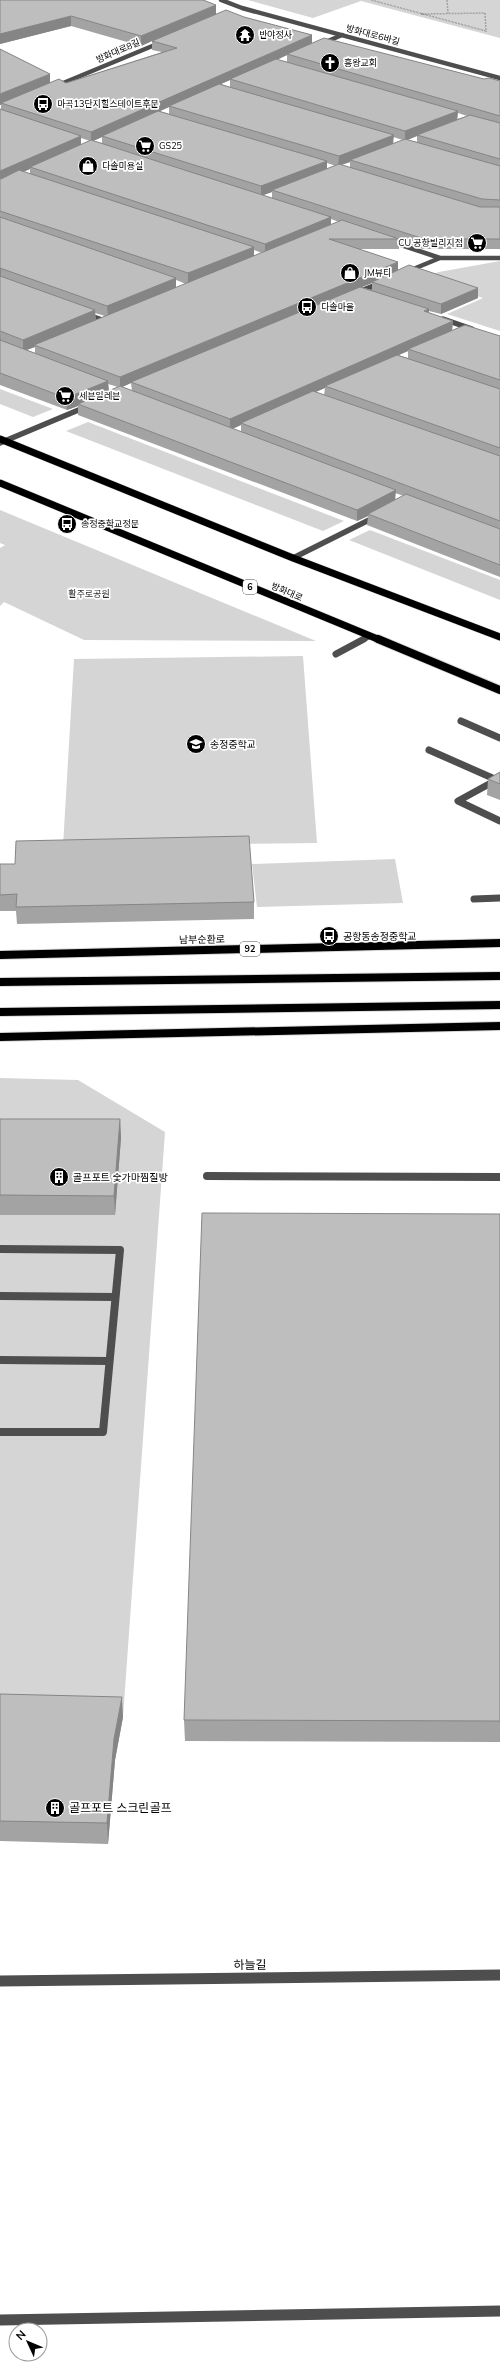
<svg xmlns="http://www.w3.org/2000/svg" width="500" height="2370" viewBox="0 0 500 2370" font-family="Mulish,'Noto Sans KR',sans-serif">
<style>
.green{fill:#d5d5d5}
.lines{fill:none;stroke-linecap:round;stroke-linejoin:round}
.primary-far1-casing{stroke:#dbdbdb;stroke-width:8}
.primary-casing{stroke:#dbdbdb;stroke-width:10}
.path{stroke:#707070;stroke-width:1.5;stroke-dasharray:0.5 1;stroke-linecap:butt}
.service-far3{stroke:#4e4e4e;stroke-width:5.5}
.service-far2{stroke:#4e4e4e;stroke-width:7}
.service-far1{stroke:#4e4e4e;stroke-width:8}
.service{stroke:#4e4e4e;stroke-width:11}
.pedestrian{stroke:#4e4e4e;stroke-width:5.5}
.minor-far1{stroke:#4e4e4e;stroke-width:4.5}
.minor{stroke:#4e4e4e;stroke-width:5.5}
.tertiary{stroke:#4e4e4e;stroke-width:4.5}
.primary-far1{stroke:#000;stroke-width:7}
.primary{stroke:#000;stroke-width:8}
.wall{fill:#a3a3a3;fill-rule:evenodd}
.shaded-wall{fill:#858585}
.building{fill:#bebebe;stroke:#858585}
.labels{text-anchor:middle;stroke-width:3.5;stroke-linejoin:round;paint-order:stroke}
.far-poi-label{font-size:9px;fill:#000;stroke:#fff;text-anchor:start}
.far-street-label{font-size:9px;fill:#000;stroke:#fff}
.shield{fill:#fff;stroke:#4c4c4c;stroke-width:1}
.shield-label{font-size:9px;font-weight:bold;fill:#000}
.far-park-label{font-size:9px;fill:#2c2c2c;stroke:#fff}
.poi-label{font-size:10px;fill:#000;stroke:#fff;text-anchor:start}
.street-label{font-size:10px;fill:#000;stroke:#fff}
.near-poi-label{font-size:12px;fill:#000;stroke:#fff;text-anchor:start}
.near-street-label{font-size:12px;fill:#000;stroke:#fff}
</style>
<rect width="100%" height="100%" fill="#fff"/>
<path class="green" d="M 248,0 L 500,0 L 500,38 L 361,1 L 313,18 Z
M 500,261 L 500,331 L 447,314 L 483,298 L 421,278 L 439,272 Z
M 0,389 L 53,409 L 33,417 L 0,404 Z
M 88,422 L 344,521 L 323,531 L 66,431 Z
M 0,510 L 316,641 L 84,640 L 4,602 L 0,606 L 0,548 L 5,545 L 0,543 Z
M 370,530 L 500,580 L 500,600 L 349,540 Z
M 303,656 L 317,843 L 63,846 L 74,659 Z
M 395,859 L 403,903 L 257,907 L 252,864 Z
M 0,1078 L 78,1080 L 165,1132 L 123,1717 L 0,1714 Z"/>
<g class="lines">
<defs>
<path id="primary-far1" d="M 0,439 L 293,558 L 500,637
M 0,483 L 380,640"/>
<path id="primary" d="M 378,639 L 500,690
M 0,955 L 500,943
M 0,982 L 500,976
M 0,1012 L 500,1005
M 0,1037 L 500,1026"/>
</defs>
<use href="#primary-far1" class="primary-far1-casing"/>
<use href="#primary" class="primary-casing"/>
<path class="path" d="M 371,0 L 423,14
M 447,0 L 448,13
M 485,13 L 486,31 L 423,14 Z
M 421,14 L 423,14"/>
<path class="service-far3" d="M 362,640 L 368,637"/>
<path class="service-far2" d="M 336,654 L 364,639
M 461,721 L 500,738
M 429,750 L 497,780
M 500,778 L 458,801 L 500,821
M 474,899 L 500,898"/>
<path class="service-far1" d="M 207,1176 L 500,1177
M 0,1249 L 120,1250 L 103,1432 L 0,1432
M 0,1296 L 115,1297
M 0,1360 L 109,1361"/>
<path class="service" d="M 0,1981 L 500,1975
M 0,2320 L 500,2311"/>
<path class="pedestrian" d="M 293,558 L 377,516"/>
<path class="minor-far1" d="M 321,44 L 342,35
M 389,241 L 440,258
M 406,272 L 440,258 L 500,258
M 380,284 L 381,283"/>
<path class="minor" d="M 356,293 L 381,283
M 85,314 L 108,322
M 443,319 L 472,329
M 0,443 L 88,406"/>
<path class="tertiary" d="M 221,0 L 242,8 L 500,78
M 56,86 L 162,42"/>
<use href="#primary-far1" class="primary-far1"/>
<use href="#primary" class="primary"/>
</g>
<path class="wall" d="M 0,0 L 216,5 L 216,14 L 244,17 L 312,35 L 312,43 L 484,79 L 500,81 L 500,249 L 423,249 L 399,241 L 399,249 L 359,249 L 398,270 L 478,298 L 441,314 L 429,311 L 429,313 L 453,321 L 452,330 L 500,336 L 500,577 L 367,525 L 368,516 L 357,521 L 78,415 L 78,406 L 67,410 L 0,385 L 0,109 L 1,110 L 1,105 L 0,105 L 0,49 L 50,83 L 66,83 L 162,52 L 152,50 L 152,41 L 141,46 L 71,26 L 0,44 ZM 287,55 L 287,62 L 277,60 ZM 230,80 L 230,87 L 221,84 ZM 169,107 L 169,114 L 160,111 ZM 458,113 L 467,116 L 457,119 ZM 417,136 L 417,142 L 407,140 ZM 102,137 L 102,143 L 93,141 ZM 393,137 L 403,140 L 393,144 ZM 81,138 L 90,141 L 81,145 ZM 350,162 L 350,168 L 341,165 ZM 327,163 L 336,166 L 327,169 ZM 30,169 L 30,174 L 23,172 ZM 272,192 L 272,198 L 263,195 ZM 331,219 L 339,222 L 331,225 ZM 254,250 L 262,253 L 254,256 ZM 176,280 L 186,284 L 176,288 ZM 372,283 L 372,290 L 361,287 ZM 95,313 L 105,316 L 96,320 ZM 35,347 L 35,353 L 27,350 ZM 408,351 L 408,358 L 398,355 ZM 131,383 L 132,391 L 122,387 ZM 108,384 L 118,387 L 109,391 ZM 325,388 L 324,395 L 315,392 ZM 241,425 L 241,432 L 232,429 ZM 395,493 L 404,496 L 395,500 Z
M 500,772 L 500,800 L 487,795 L 488,779 Z
M 0,864 L 254,902 L 254,919 L 17,924 L 16,911 L 0,911 Z
M 0,1119 L 120,1119 L 121,1138 L 115,1215 L 0,1215 Z
M 500,1214 L 500,1742 L 185,1741 L 184,1720 Z
M 0,1694 L 123,1717 L 115,1760 L 108,1844 L 0,1841 Z"/>
<path class="shaded-wall" d="M 216,5 L 216,15 L 152,41 L 141,46 L 141,36 Z
M 71,16 L 71,26 L 0,44 L 0,34 Z
M 312,35 L 312,44 L 287,54 L 287,55 L 231,80 L 230,79 L 230,80 L 171,106 L 169,106 L 169,107 L 104,136 L 102,136 L 102,137 L 91,142 L 91,132 Z
M 50,74 L 50,84 L 1,103 L 1,105 L 0,105 L 0,94 Z
M 458,111 L 457,121 L 417,135 L 417,136 L 405,141 L 405,131 Z
M 394,135 L 393,145 L 350,160 L 350,162 L 338,166 L 339,156 Z
M 81,136 L 81,146 L 30,167 L 30,169 L 0,182 L 0,171 Z
M 327,161 L 327,171 L 272,190 L 272,192 L 261,196 L 261,186 Z
M 331,217 L 331,227 L 265,254 L 265,244 Z
M 254,247 L 254,258 L 188,285 L 188,273 Z
M 398,262 L 398,272 L 372,282 L 372,283 L 133,382 L 131,382 L 131,383 L 120,388 L 120,377 Z
M 0,268 L 1,268 L 1,279 L 0,279 Z
M 176,278 L 176,290 L 108,317 L 107,306 Z
M 478,288 L 478,298 L 441,314 L 441,304 Z
M 429,309 L 429,319 L 424,311 Z
M 95,310 L 96,322 L 34,345 L 35,347 L 23,351 L 23,340 Z
M 453,321 L 452,331 L 408,349 L 408,351 L 327,387 L 325,386 L 325,388 L 243,424 L 241,423 L 241,425 L 230,430 L 230,419 Z
M 0,331 L 1,343 L 0,344 Z
M 108,381 L 109,393 L 78,404 L 78,406 L 67,410 L 66,398 Z
M 396,490 L 395,502 L 368,514 L 368,516 L 357,521 L 357,510 Z
M 120,1119 L 121,1138 L 115,1215 L 114,1196 Z
M 122,1697 L 123,1717 L 115,1760 L 108,1844 L 107,1823 L 114,1739 Z"/>
<path class="building" d="M 0,0 L 203,0 L 216,5 L 141,36 L 71,16 L 0,34 Z
M 226,10 L 244,17 L 312,35 L 91,132 L 1,103 L 59,79 L 66,83 L 177,48 L 152,41 Z
M 324,38 L 484,79 L 489,78 L 500,81 L 500,116 L 287,54 Z
M 0,49 L 50,74 L 0,94 Z
M 276,59 L 458,111 L 405,131 L 230,79 Z
M 219,84 L 394,135 L 339,156 L 169,106 Z
M 0,109 L 81,136 L 0,171 Z
M 158,111 L 327,161 L 261,186 L 102,136 Z
M 470,115 L 500,123 L 500,159 L 417,135 Z
M 405,139 L 500,166 L 500,200 L 482,199 L 350,160 Z
M 91,140 L 331,217 L 265,244 L 30,167 Z
M 339,164 L 480,207 L 500,207 L 500,239 L 424,239 L 272,190 Z
M 19,170 L 254,247 L 188,273 L 0,211 L 0,178 L 1,179 Z
M 0,217 L 176,278 L 107,306 L 0,268 Z
M 342,220 L 399,239 L 329,239 L 398,262 L 120,377 L 34,345 Z
M 409,265 L 478,288 L 441,304 L 372,282 Z
M 0,276 L 95,310 L 23,340 L 0,331 Z
M 360,287 L 429,309 L 424,311 L 453,321 L 230,419 L 131,382 Z
M 465,325 L 500,336 L 500,380 L 408,349 Z
M 0,340 L 108,381 L 66,398 L 0,373 Z
M 397,355 L 500,389 L 500,448 L 325,386 Z
M 120,386 L 396,490 L 357,510 L 78,404 Z
M 313,391 L 500,456 L 500,521 L 241,423 Z
M 406,494 L 500,529 L 500,565 L 368,514 Z
M 500,772 L 500,784 L 488,779 Z
M 249,836 L 254,902 L 16,907 L 17,894 L 0,895 L 0,864 L 15,864 L 16,841 Z
M 0,1119 L 120,1119 L 114,1196 L 0,1195 Z
M 202,1213 L 500,1214 L 500,1721 L 184,1720 Z
M 0,1694 L 122,1697 L 114,1739 L 107,1823 L 0,1821 Z"/>
<defs>
<symbol id="temple-disc" viewBox="-11 -11 22 22"><circle r="9.5" fill="#000" stroke="#fff"/><path d="M0-6L5-2H3V0L6.5 2.5H4V6H1.5V3h-3V6H-4V2.5H-6.5L-3 0V-2H-5Z" fill="#fff"/></symbol>
<symbol id="church-disc" viewBox="-11 -11 22 22"><circle r="9.5" fill="#000" stroke="#fff"/><path d="M-1.2-6h2.4v3.5h3.3v2.4h-3.3V6h-2.4V-.1h-3.3v-2.4h3.3Z" fill="#fff"/></symbol>
<symbol id="bus-disc" viewBox="-11 -11 22 22"><circle r="9.5" fill="#000" stroke="#fff"/><path d="M-5-6H5V4H4V6H2V4H-2V6H-4V4H-5ZM-3.5-4V0h7V-4ZM-3.5 1.2v1.5H-2V1.2ZM2 1.2v1.5H3.5V1.2Z" fill="#fff"/></symbol>
<symbol id="supermarket-disc" viewBox="-11 -11 22 22"><circle r="9.5" fill="#000" stroke="#fff"/><path d="M-6-5.5h2.5l.6 2H6L4.5 2H-2.5L-4.4-4H-6ZM-1.5 3.2a1.3 1.3 0 1 0 .1 0ZM3 3.2a1.3 1.3 0 1 0 .1 0Z" fill="#fff"/></symbol>
<symbol id="shop-disc" viewBox="-11 -11 22 22"><circle r="9.5" fill="#000" stroke="#fff"/><path d="M-5-2.5h2.3a2.7 3.5 0 0 1 5.4 0H5L5.5 6h-11ZM-1.5-2.5h3a1.5 2.3 0 0 0-3 0Z" fill="#fff"/></symbol>
<symbol id="school-disc" viewBox="-11 -11 22 22"><circle r="9.5" fill="#000" stroke="#fff"/><path d="M0-5L7-2L0 1L-7-2ZM-4 1L0 2.5L4 1V4Q0 6-4 4Z" fill="#fff"/></symbol>
<symbol id="building-disc" viewBox="-11 -11 22 22"><circle r="9.5" fill="#000" stroke="#fff"/><path d="M-4-6H4V6H1V3H-1V6H-4ZM-2.5-4.3h1.7v1.8h-1.7ZM.8-4.3h1.7v1.8H.8ZM-2.5-1h1.7V.8h-1.7ZM.8-1h1.7V.8H.8Z" fill="#fff"/></symbol>
</defs>
<g fill-rule="evenodd">
<use href="#temple-disc" x="234" y="24" width="22" height="22"/>
<use href="#church-disc" x="319" y="52" width="22" height="22"/>
<use href="#bus-disc" x="32" y="93" width="22" height="22"/>
<use href="#supermarket-disc" x="134" y="135" width="22" height="22"/>
<use href="#shop-disc" x="77" y="155" width="22" height="22"/>
<use href="#supermarket-disc" x="466" y="232" width="22" height="22"/>
<use href="#shop-disc" x="339" y="262" width="22" height="22"/>
<use href="#bus-disc" x="296" y="296" width="22" height="22"/>
<use href="#supermarket-disc" x="54" y="385" width="22" height="22"/>
<use href="#bus-disc" x="56" y="513" width="22" height="22"/>
<use href="#school-disc" x="185" y="733" width="22" height="22"/>
<use href="#bus-disc" x="318" y="925" width="22" height="22"/>
<use href="#building-disc" x="48" y="1166" width="22" height="22"/>
<use href="#building-disc" x="44" y="1797" width="22" height="22"/>
</g>
<g class="labels">
<g class="far-poi-label">
<text x="259" y="38">반야정사</text>
<text x="344" y="66">흥왕교회</text>
<text x="57" y="107">마곡13단지힐스테이트후문</text>
<text x="159" y="149">GS25</text>
<text x="102" y="169">다솔미용실</text>
<text x="463" y="246" text-anchor="end">CU 공항빌리지점</text>
<text x="364" y="276">JM뷰티</text>
<text x="321" y="310">다솔마을</text>
<text x="79" y="399">세븐일레븐</text>
<text x="81" y="527">송정중학교정문</text>
</g>
<g class="far-street-label">
<text transform="translate(373 35) rotate(15)" y="3">방화대로6바길</text>
<text transform="translate(118 51) rotate(-23)" y="3">방화대로8길</text>
<text transform="translate(287 592) rotate(23)" y="3">방화대로</text>
</g>
<g class="shield">
<rect x="243" y="580" width="14" height="14" rx="3"/>
<rect x="240" y="942" width="20" height="14" rx="3"/>
</g>
<g class="shield-label">
<text x="250" y="590">6</text>
<text x="250" y="952">92</text>
</g>
<g class="far-park-label">
<text x="89" y="597">활주로공원</text>
</g>
<g class="poi-label">
<text x="210" y="748">송정중학교</text>
<text x="343" y="940">공항동송정중학교</text>
<text x="73" y="1181">골프포트 숯가마찜질방</text>
</g>
<g class="street-label">
<text transform="translate(202 939) rotate(-1)" y="4">남부순환로</text>
</g>
<g class="near-poi-label">
<text x="69" y="1812">골프포트 스크린골프</text>
</g>
<g class="near-street-label">
<text transform="translate(250 1965) rotate(-1)" y="4">하늘길</text>
</g>
</g>
<g transform="translate(28 2342) rotate(314)"><circle r="19" fill="#ffffff" stroke="#999999"/>
<path d="M0-3L7 15L0 10L-7 15Z" fill="#000000"/>
<text y="-6" font-size="11" font-weight="bold" text-anchor="middle" fill="#000000">N</text>
</g>
</svg>
